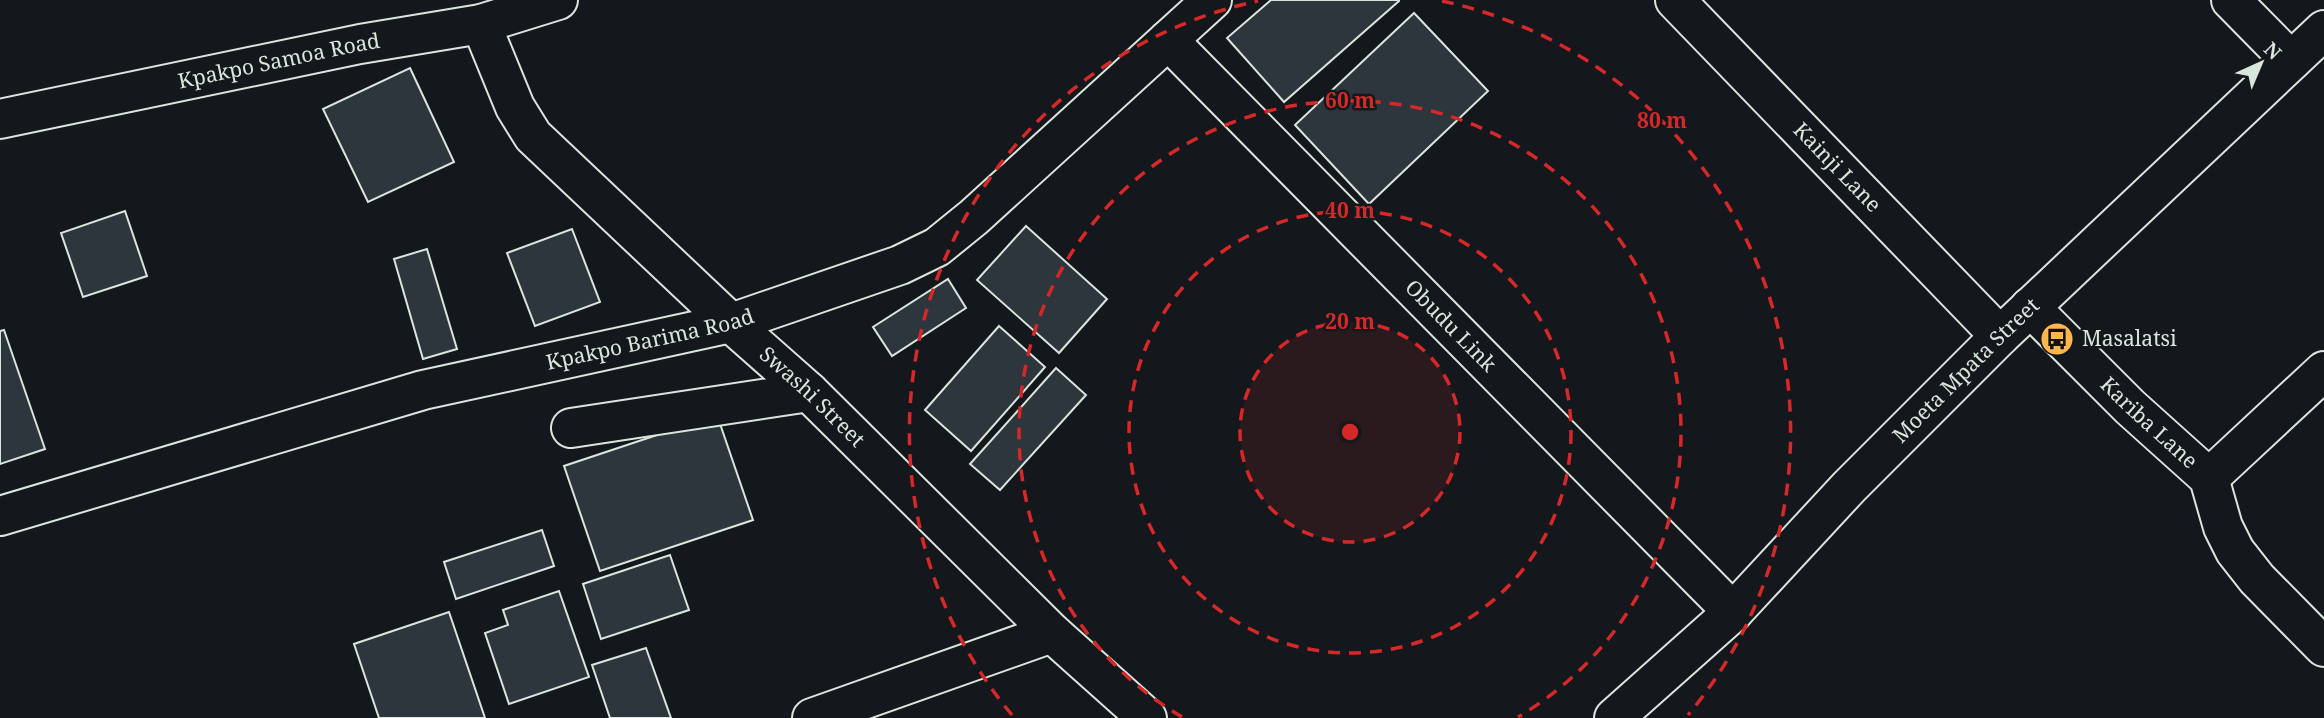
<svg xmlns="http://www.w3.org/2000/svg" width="2324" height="718" viewBox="0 0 2324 718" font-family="'Noto Serif',serif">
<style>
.building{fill:#2c363c;stroke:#d8e6dc;stroke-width:2}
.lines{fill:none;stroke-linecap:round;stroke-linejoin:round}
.minor-casing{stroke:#d8e6dc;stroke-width:42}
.minor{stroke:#14181c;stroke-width:38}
.ring{fill:none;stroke:#d62828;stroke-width:3.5;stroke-dasharray:12 9}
.labels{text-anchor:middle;stroke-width:5;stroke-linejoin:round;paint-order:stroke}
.street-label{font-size:21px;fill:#d8e6dc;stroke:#14181c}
.poi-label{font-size:21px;fill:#d8e6dc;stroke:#14181c;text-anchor:start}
.centre{fill:#d62828;stroke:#14181c;stroke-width:3.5}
.ring-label{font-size:21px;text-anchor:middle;font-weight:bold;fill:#d62828;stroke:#14181c;stroke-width:5;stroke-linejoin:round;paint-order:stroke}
</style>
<rect width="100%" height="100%" fill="#14181c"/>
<path class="building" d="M 1271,0 L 1399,0 L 1399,1 L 1284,102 L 1227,38 Z
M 1414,13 L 1488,91 L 1369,204 L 1295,125 Z
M 410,68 L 454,162 L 368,202 L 323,109 Z
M 125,211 L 147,276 L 83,297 L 61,233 Z
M 1026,226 L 1107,299 L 1059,353 L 977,280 Z
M 572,229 L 600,302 L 535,326 L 507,253 Z
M 427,249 L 457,349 L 423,359 L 394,259 Z
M 948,279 L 966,308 L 892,356 L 873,327 Z
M 999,326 L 1045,367 L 971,451 L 925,410 Z
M 4,330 L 45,449 L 0,464 L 0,331 Z
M 1056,368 L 1086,395 L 1000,490 L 970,464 Z
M 717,415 L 753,520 L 600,571 L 564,466 Z
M 542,530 L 554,566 L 456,599 L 444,562 Z
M 670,555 L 689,610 L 601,639 L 583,584 Z
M 559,591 L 589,677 L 509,704 L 485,633 L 508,625 L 503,610 Z
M 449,612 L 485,718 L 379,718 L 354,644 Z
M 646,648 L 671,718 L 610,718 L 592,665 Z"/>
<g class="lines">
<defs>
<g id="minor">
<path id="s1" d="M 1675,0 L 2000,336"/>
<path d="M 2231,0 L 2291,61"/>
<path id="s2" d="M 481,24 L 515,107 L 533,136 L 731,323 L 809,392 L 1052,633 L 1147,718"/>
<path id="s3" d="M 1168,40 L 1733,612"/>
<path id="s4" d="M 0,119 L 360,44 L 481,24 L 558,0"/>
<path id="s5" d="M 2030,307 L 2130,407 L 2209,478 L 2223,527 L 2235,551 L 2257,579 L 2324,647"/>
<path d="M 571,428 L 809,392"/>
<path d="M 2209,478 L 2324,371"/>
<path id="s6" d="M 0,516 L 423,390 L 731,323 L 900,265 L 937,247 L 974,217 L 1212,0"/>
<path d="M 812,718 L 1052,633"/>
<path id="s7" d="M 1614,718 L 1733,612 L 1849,487 L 2000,336 L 2324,30"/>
</g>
</defs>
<use href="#minor" class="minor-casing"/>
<use href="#minor" class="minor"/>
</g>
<circle cx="1350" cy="432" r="110" fill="#d62828" fill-opacity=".12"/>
<g class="ring">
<circle cx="1350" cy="432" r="110"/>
<circle cx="1350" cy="432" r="221"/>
<path d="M1182 717A331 331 0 1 1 1518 717"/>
<path d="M1012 715A441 441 0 0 1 1258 1M1442 1A441 441 0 0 1 1688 715"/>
</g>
<defs>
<symbol id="bus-disc" viewBox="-11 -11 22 22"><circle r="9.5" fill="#ffb74d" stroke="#14181c"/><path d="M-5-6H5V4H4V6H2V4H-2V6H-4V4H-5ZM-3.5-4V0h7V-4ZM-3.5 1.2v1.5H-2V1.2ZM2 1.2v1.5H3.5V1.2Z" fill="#111"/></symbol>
</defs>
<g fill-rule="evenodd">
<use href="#bus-disc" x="2038" y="320" width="38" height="38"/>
</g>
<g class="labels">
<g class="street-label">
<text dy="7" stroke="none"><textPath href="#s4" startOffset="285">Kpakpo Samoa Road</textPath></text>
<text dy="7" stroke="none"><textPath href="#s1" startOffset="233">Kainji Lane</textPath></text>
<text dy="7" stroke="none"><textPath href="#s3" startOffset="402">Obudu Link</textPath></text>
<text dy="7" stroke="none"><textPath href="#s6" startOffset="674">Kpakpo Barima Road</textPath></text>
<text dy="7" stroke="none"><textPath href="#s7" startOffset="495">Moeta Mpata Street</textPath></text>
<text dy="7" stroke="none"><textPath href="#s2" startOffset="506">Swashi Street</textPath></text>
<text dy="7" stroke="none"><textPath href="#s5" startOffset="166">Kariba Lane</textPath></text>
</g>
<g class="poi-label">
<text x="2082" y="346">Masalatsi</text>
</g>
</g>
<circle cx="1350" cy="432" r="10" class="centre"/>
<g class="ring-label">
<text x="1350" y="108">60 m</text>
<text x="1662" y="128">80 m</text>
<text x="1350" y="218">40 m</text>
<text x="1350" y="329">20 m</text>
</g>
<g transform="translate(2261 63) rotate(44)" stroke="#14181c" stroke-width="5" paint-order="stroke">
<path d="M0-5L12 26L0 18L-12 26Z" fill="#d8e6dc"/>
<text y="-10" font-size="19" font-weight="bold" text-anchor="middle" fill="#d8e6dc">N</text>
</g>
</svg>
